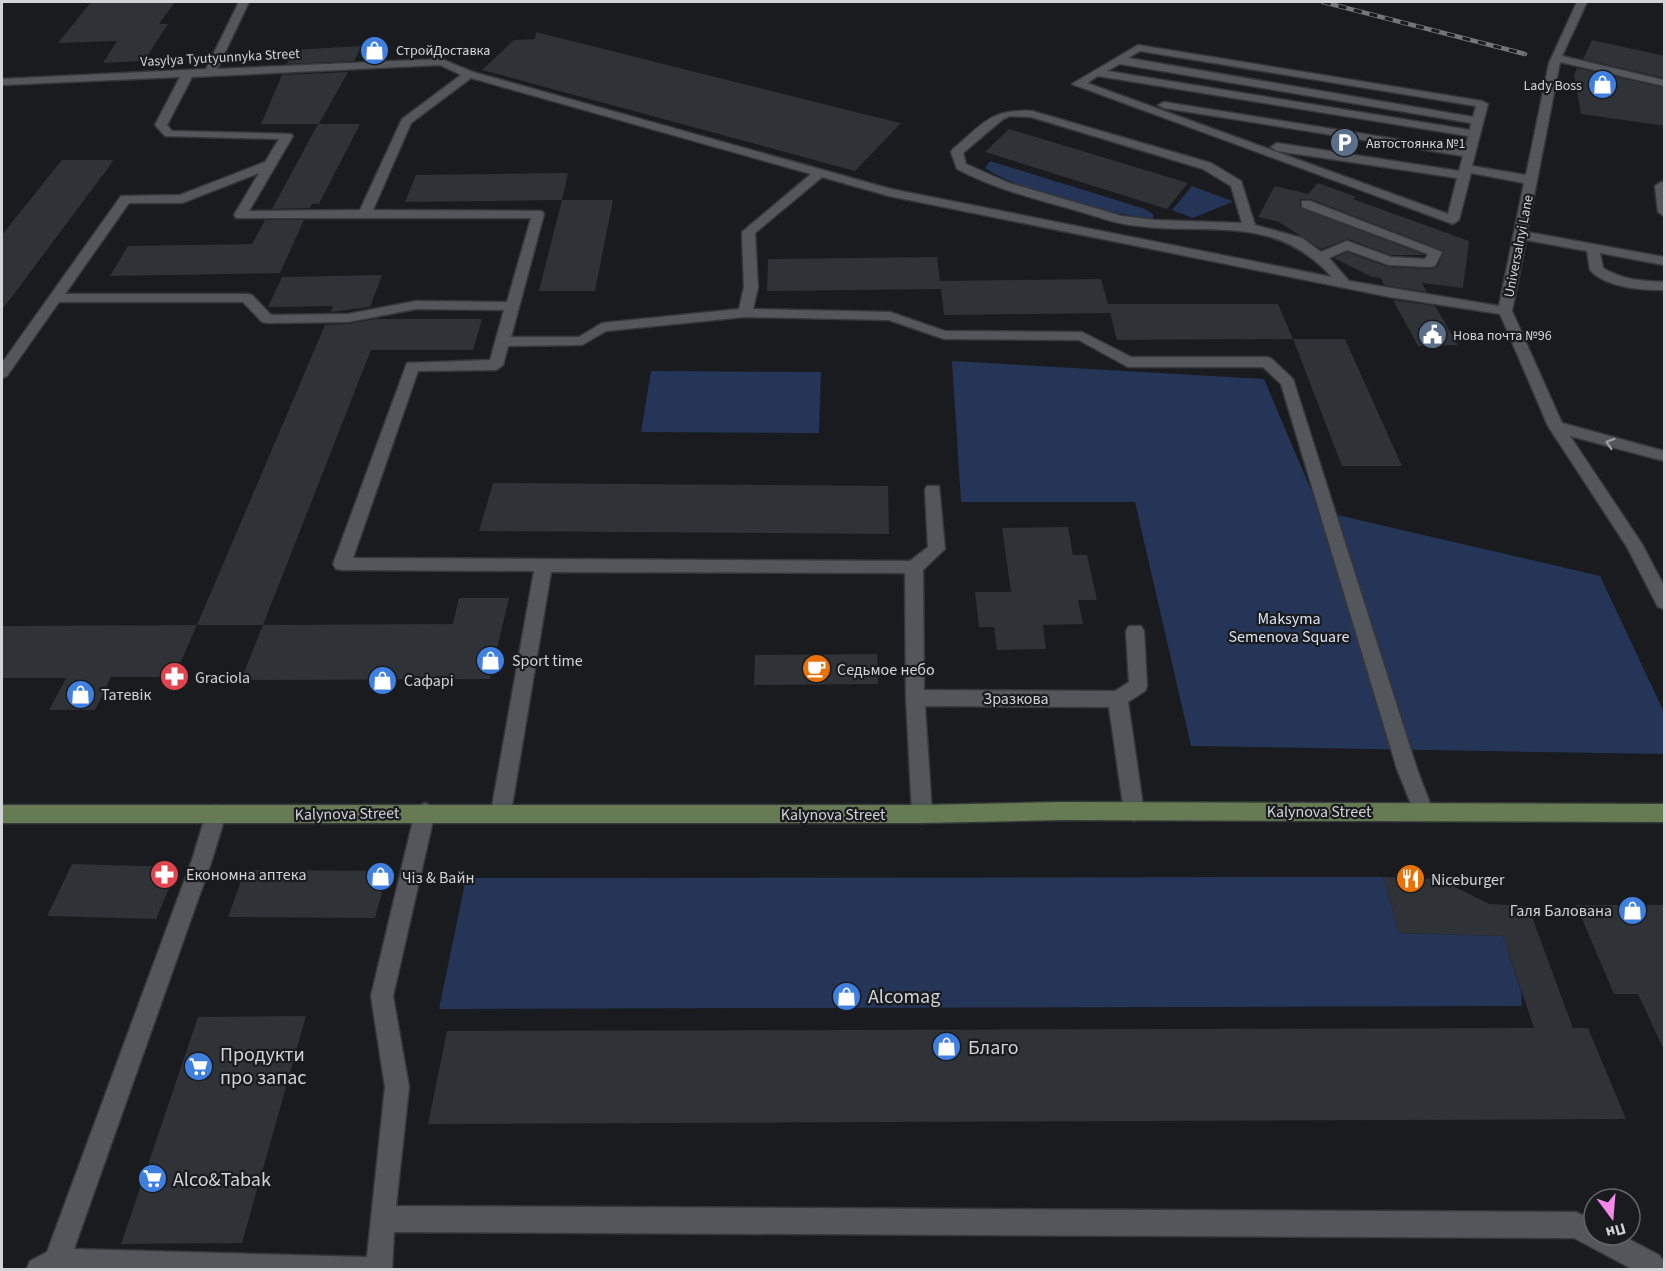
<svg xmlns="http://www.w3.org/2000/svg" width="1666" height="1271" viewBox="0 0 1666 1271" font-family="'Source Sans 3',sans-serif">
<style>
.green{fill:#243557}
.building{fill:#2f3236}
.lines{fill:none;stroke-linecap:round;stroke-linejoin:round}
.minor-casing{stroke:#36373a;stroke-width:3}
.major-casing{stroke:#36373a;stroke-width:3}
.minor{fill:#53565b;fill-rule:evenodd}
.major{fill:#667a53;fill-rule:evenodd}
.rail-casing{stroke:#737579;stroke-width:4.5}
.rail{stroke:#191b1f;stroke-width:3;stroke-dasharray:8;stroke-linecap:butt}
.oneway{stroke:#989b9f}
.labels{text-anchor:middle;stroke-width:4.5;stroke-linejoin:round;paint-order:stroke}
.far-poi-label{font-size:14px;fill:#d1d3d6;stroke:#191b1f;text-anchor:start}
.far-street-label{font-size:14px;fill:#d1d3d6;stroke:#191b1f}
.park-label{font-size:16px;fill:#dae2f1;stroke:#191b1f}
.poi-label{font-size:16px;fill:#d1d3d6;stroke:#191b1f;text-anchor:start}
.street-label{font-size:16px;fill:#d1d3d6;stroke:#191b1f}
.near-poi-label{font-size:20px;fill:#d1d3d6;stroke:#191b1f;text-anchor:start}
</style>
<rect width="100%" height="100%" fill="#191b1f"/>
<path class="green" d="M 990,161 L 1145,209 L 1153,214 L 1153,219 C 1113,214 1016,190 985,168 Z
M 1192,186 L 1232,201 L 1232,202 L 1193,218 L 1172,210 Z
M 952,361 L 1264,379 L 1320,511 L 1600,576 L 1664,712 L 1664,754 L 1191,746 L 1135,502 L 961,502 Z
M 651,371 L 821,372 L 819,433 L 641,432 Z
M 1383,877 L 1399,933 L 1503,936 L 1521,991 L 1522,1006 L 439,1009 L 466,878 Z"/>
<path class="building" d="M 91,2 L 175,2 L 159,24 L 168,24 L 144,61 L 103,63 L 117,41 L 58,43 Z
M 536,32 L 855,112 L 901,123 L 855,171 L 482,70 L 514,40 L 535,39 Z
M 1592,40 L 1665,56 L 1665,78 L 1583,59 Z
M 362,46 L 354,61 L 287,64 L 293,50 Z
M 1577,68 L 1665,88 L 1665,126 L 1581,114 L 1574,75 Z
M 348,72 L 319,124 L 360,124 L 319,204 L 312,204 L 310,208 L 272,209 L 318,124 L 261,124 L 282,75 Z
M 1009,129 L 1188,183 L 1167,209 L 985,152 Z
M 62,160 L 114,160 L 2,310 L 2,235 Z
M 568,173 L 562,200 L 405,202 L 416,175 Z
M 1318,183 L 1356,197 L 1353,199 L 1469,241 L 1463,288 L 1422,283 L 1427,292 L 1384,285 L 1381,278 L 1372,277 L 1334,258 L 1347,252 L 1388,267 L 1430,269 L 1437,267 L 1444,251 L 1311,199 L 1300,199 L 1300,208 L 1425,255 L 1391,255 L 1348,239 L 1321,249 L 1279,222 L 1258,217 L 1275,186 L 1308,194 Z
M 562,200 L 613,200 L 595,291 L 539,291 Z
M 265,220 L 304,220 L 280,273 L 110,276 L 128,246 L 252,244 Z
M 937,257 L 940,281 L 1101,279 L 1108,304 L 1278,304 L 1293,339 L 1117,340 L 1110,313 L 944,315 L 941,289 L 767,291 L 768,259 Z
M 382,275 L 370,307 L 331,312 L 333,306 L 268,307 L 282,277 Z
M 1393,300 L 1435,306 L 1458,345 L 1418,346 Z
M 375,319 L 482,319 L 473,350 L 371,350 L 263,625 L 197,625 L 325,325 L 348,324 Z
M 1293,339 L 1345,339 L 1402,466 L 1342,466 Z
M 493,483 L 888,486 L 889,534 L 479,531 Z
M 1068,527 L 1073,555 L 1087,555 L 1097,600 L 1078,600 L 1083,624 L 1043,625 L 1046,649 L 997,650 L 994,627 L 979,627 L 975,592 L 1011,592 L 1002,528 Z
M 459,598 L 509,598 L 490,679 L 241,680 L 263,625 L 453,624 Z
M 197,625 L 174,677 L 111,677 L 95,710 L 49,710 L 66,678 L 2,678 L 2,626 Z
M 877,654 L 878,684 L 754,685 L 755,655 Z
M 72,864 L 178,867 L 156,919 L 47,916 Z
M 245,870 L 388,871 L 375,918 L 228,917 Z
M 1383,877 L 1439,879 L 1489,904 L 1528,906 L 1573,1028 L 1588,1028 L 1626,1119 L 428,1124 L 447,1031 L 1534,1028 L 1503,936 L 1399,933 Z
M 1576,905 L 1665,905 L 1665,1052 L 1638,994 L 1614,994 Z
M 306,1016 L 242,1243 L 121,1244 L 198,1017 Z"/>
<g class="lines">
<defs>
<path id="minor" d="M 239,2 L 249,2 L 217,69 L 441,59 L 473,72 L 891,189 L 1332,277 C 1271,211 1209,237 1131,225 C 1113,223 1096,216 1078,211 C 1036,199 995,189 957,169 L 951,152 L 953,149 C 983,124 990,109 1032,111 L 1211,163 L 1241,181 L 1255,225 L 1302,238 L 1321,252 L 1347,241 L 1391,257 L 1425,259 L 1428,254 L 1302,207 L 1302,201 L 1310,201 L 1442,252 L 1435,266 L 1430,267 L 1389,265 L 1347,250 L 1329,258 L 1349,281 L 1499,306 L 1524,183 L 1471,173 L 1459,220 L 1453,224 L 1072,84 L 1138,45 L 1482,101 L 1488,104 L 1472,166 L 1526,175 L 1549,63 L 1577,2 L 1587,2 L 1562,56 L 1664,80 L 1664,86 L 1560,62 L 1527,232 L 1664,257 L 1664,265 L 1600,253 L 1603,268 C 1622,280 1643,281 1664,282 L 1664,290 C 1642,290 1606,288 1590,270 L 1587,251 L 1526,240 L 1512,311 L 1562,423 L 1664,451 L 1664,461 L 1570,436 L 1642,544 L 1664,586 L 1664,609 L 1658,607 L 1627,547 L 1548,426 L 1500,314 L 1390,297 L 889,196 L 822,177 L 755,233 L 758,287 L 753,309 L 890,312 L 945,331 L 1082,332 L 1131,357 L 1267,357 L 1272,359 L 1293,379 L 1417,769 L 1433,811 L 1430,817 L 1423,820 L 1416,817 L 1397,769 L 1281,384 L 1263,367 L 1128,367 L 1079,340 L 944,339 L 889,320 L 745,317 L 606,331 L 582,345 L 508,346 L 503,365 L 496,370 L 418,371 L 353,558 L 910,561 L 928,547 L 925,490 L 927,486 L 939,486 L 945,549 L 923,570 L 924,690 L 1115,691 L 1129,682 L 1126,631 L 1129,626 L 1141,626 L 1144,631 L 1147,686 L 1145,691 L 1128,702 L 1144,812 L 1141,818 L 1134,821 L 1127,818 L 1124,812 L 1109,707 L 925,706 L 932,814 L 929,820 L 922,823 L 915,820 L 912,814 L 906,698 L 905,573 L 551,572 L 511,812 L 508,818 L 501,821 L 494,818 L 491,812 L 534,571 L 342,570 L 336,569 L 333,564 L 407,363 L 490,360 L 504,310 L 416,309 L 348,322 L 267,323 L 262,322 L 243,302 L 59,302 L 7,376 L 2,378 L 2,363 L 121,196 L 180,195 L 265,162 L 279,139 L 165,136 L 155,125 L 180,77 L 2,85 L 2,79 L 206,69 ZM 1140,51 L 1476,106 L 1473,117 L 1128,58 ZM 1120,64 L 1471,123 L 1470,130 L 1107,71 ZM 440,65 L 461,75 L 402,119 L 360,210 L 249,211 L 293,136 L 291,134 L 172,131 L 167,125 L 192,77 ZM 1098,76 L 1468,136 L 1465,150 L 1164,102 L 1158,105 L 1164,108 L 1463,156 L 1459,171 L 1277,143 L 1271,147 L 1277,151 L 1457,178 L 1448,214 L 1087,83 ZM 471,78 L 811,174 L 742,232 L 744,287 L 739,309 L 602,323 L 579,337 L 511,337 L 544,214 L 542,211 L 373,210 L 411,123 ZM 1010,116 L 1031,117 L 1203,169 L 1231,186 L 1242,223 L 1154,220 L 1122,216 L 1009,183 L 966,164 L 963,153 L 1003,119 ZM 259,173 L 234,215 L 236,218 L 531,218 L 507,302 L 416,301 L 348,314 L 271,315 L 252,295 L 247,294 L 65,294 L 129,203 L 182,203 Z
M 1661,182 L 1664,183 L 1664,216 L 1658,212 L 1655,186 Z
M 425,803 L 432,806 L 435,812 L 393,996 L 409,1087 L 396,1206 L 1576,1212 L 1594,1221 L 1594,1235 L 1621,1235 L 1659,1255 L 1664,1262 L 1664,1270 L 1634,1270 L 1574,1238 L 394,1232 L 392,1270 L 26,1270 L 30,1261 L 47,1252 L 192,860 L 206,814 L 209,808 L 216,805 L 223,808 L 226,814 L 212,860 L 74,1249 L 367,1257 L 385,1087 L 371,996 L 415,812 L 418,806 Z"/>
<path id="major" d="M 1061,802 L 1664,804 L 1664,822 L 1061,820 L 922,823 L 2,823 L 2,805 L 922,805 Z"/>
</defs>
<use href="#minor" class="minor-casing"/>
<use href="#major" class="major-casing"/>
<use href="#minor" class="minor"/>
<use href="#major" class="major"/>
<defs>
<path id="rail" d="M 1323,2 L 1525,54"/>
</defs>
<use href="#rail" class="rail-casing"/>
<use href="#rail" class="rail"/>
</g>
<defs><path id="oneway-chevron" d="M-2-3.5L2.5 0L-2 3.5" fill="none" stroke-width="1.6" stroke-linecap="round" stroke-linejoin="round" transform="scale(1.5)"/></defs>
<use class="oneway" href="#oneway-chevron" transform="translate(1610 443) rotate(-163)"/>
<defs>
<symbol id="shop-disc" viewBox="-11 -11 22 22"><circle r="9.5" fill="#3f7fe0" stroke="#191b1f"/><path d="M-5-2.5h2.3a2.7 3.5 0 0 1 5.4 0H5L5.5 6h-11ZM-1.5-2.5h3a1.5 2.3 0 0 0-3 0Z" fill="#fff"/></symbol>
<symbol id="parking-disc" viewBox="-11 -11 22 22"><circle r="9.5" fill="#5c6f8a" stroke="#191b1f"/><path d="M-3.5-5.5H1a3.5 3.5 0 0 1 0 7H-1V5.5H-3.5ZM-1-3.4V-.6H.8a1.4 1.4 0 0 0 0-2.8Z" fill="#fff"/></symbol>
<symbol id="civic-disc" viewBox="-11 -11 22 22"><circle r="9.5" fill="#5c6f8a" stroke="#191b1f"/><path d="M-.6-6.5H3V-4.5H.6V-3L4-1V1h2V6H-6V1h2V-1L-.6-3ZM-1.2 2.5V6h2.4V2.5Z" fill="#fff"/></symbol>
<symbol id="cafe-disc" viewBox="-11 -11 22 22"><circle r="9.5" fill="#e8710a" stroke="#191b1f"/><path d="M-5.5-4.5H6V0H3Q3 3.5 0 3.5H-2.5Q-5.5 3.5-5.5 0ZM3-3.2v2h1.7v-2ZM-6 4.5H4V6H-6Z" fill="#fff"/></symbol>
<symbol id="pharmacy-disc" viewBox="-11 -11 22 22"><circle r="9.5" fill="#e0444e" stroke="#191b1f"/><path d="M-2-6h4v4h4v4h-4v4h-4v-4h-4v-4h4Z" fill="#fff"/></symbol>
<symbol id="restaurant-disc" viewBox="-11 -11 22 22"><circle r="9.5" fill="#e8710a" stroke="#191b1f"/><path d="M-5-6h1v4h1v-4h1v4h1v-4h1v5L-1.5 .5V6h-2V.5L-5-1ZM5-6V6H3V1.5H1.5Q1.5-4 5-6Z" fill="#fff"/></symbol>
<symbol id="supermarket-disc" viewBox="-11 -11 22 22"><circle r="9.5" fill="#3f7fe0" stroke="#191b1f"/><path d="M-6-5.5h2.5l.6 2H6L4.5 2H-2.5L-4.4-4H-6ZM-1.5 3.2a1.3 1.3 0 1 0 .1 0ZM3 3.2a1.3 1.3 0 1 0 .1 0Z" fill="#fff"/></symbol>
</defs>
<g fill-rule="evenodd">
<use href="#shop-disc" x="358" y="34" width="33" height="33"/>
<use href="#shop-disc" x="1586" y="68" width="33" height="33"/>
<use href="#parking-disc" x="1328" y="126" width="33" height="33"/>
<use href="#civic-disc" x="1416" y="318" width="33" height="33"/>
<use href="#shop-disc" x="474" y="644" width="33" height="33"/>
<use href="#cafe-disc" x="800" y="652" width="33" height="33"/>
<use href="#pharmacy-disc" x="158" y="660" width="33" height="33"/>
<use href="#shop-disc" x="366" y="664" width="33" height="33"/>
<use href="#shop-disc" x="64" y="678" width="33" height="33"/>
<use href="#pharmacy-disc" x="148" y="858" width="33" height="33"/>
<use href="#shop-disc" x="364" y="860" width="33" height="33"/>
<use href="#restaurant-disc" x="1394" y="862" width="33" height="33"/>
<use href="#shop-disc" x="1616" y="894" width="33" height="33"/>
<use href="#shop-disc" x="830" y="980" width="33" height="33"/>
<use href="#shop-disc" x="930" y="1030" width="33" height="33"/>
<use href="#supermarket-disc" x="182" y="1050" width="33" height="33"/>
<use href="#supermarket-disc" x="136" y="1162" width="33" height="33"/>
</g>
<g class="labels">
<g class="far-poi-label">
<text x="396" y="55">СтройДоставка</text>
<text x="1582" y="90" text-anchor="end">Lady Boss</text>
<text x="1366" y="148">Автостоянка №1</text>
<text x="1453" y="340">Нова почта №96</text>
</g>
<g class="far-street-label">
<text transform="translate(220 57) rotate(-3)" y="5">Vasylya Tyutyunnyka Street</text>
<text transform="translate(1518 246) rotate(-79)" y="5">Universalnyi Lane</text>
</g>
<g class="park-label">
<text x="1289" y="624">Maksyma<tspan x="1289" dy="18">Semenova Square</tspan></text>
</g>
<g class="poi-label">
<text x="512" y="666">Sport time</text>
<text x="837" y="675">Седьмое небо</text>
<text x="195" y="683">Graciola</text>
<text x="404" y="686">Сафарі</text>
<text x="101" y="700">Татевік</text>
<text x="186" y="880">Економна аптека</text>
<text x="402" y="883">Чіз &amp; Вайн</text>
<text x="1431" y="885">Niceburger</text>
<text x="1612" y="916" text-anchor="end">Галя Балована</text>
</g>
<g class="street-label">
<text x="1016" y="704">Зразкова</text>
<text x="1319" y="817">Kalynova Street</text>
<text transform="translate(347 813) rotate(-1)" y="6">Kalynova Street</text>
<text x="833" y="820">Kalynova Street</text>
</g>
<g class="near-poi-label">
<text x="868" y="1003">Alcomag</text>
<text x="968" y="1054">Благо</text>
<text x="220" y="1061">Продукти<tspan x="220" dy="23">про запас</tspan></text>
<text x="173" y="1186">Alco&amp;Tabak</text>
</g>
</g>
<rect width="1666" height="1271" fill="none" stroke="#d1d3d6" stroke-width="6"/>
<g transform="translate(1612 1217) rotate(164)"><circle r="28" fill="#191b1f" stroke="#636568" stroke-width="1.5"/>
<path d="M0-4.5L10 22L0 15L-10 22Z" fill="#f788eb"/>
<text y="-9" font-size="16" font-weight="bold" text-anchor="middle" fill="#d1d3d6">Пн</text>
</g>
</svg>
